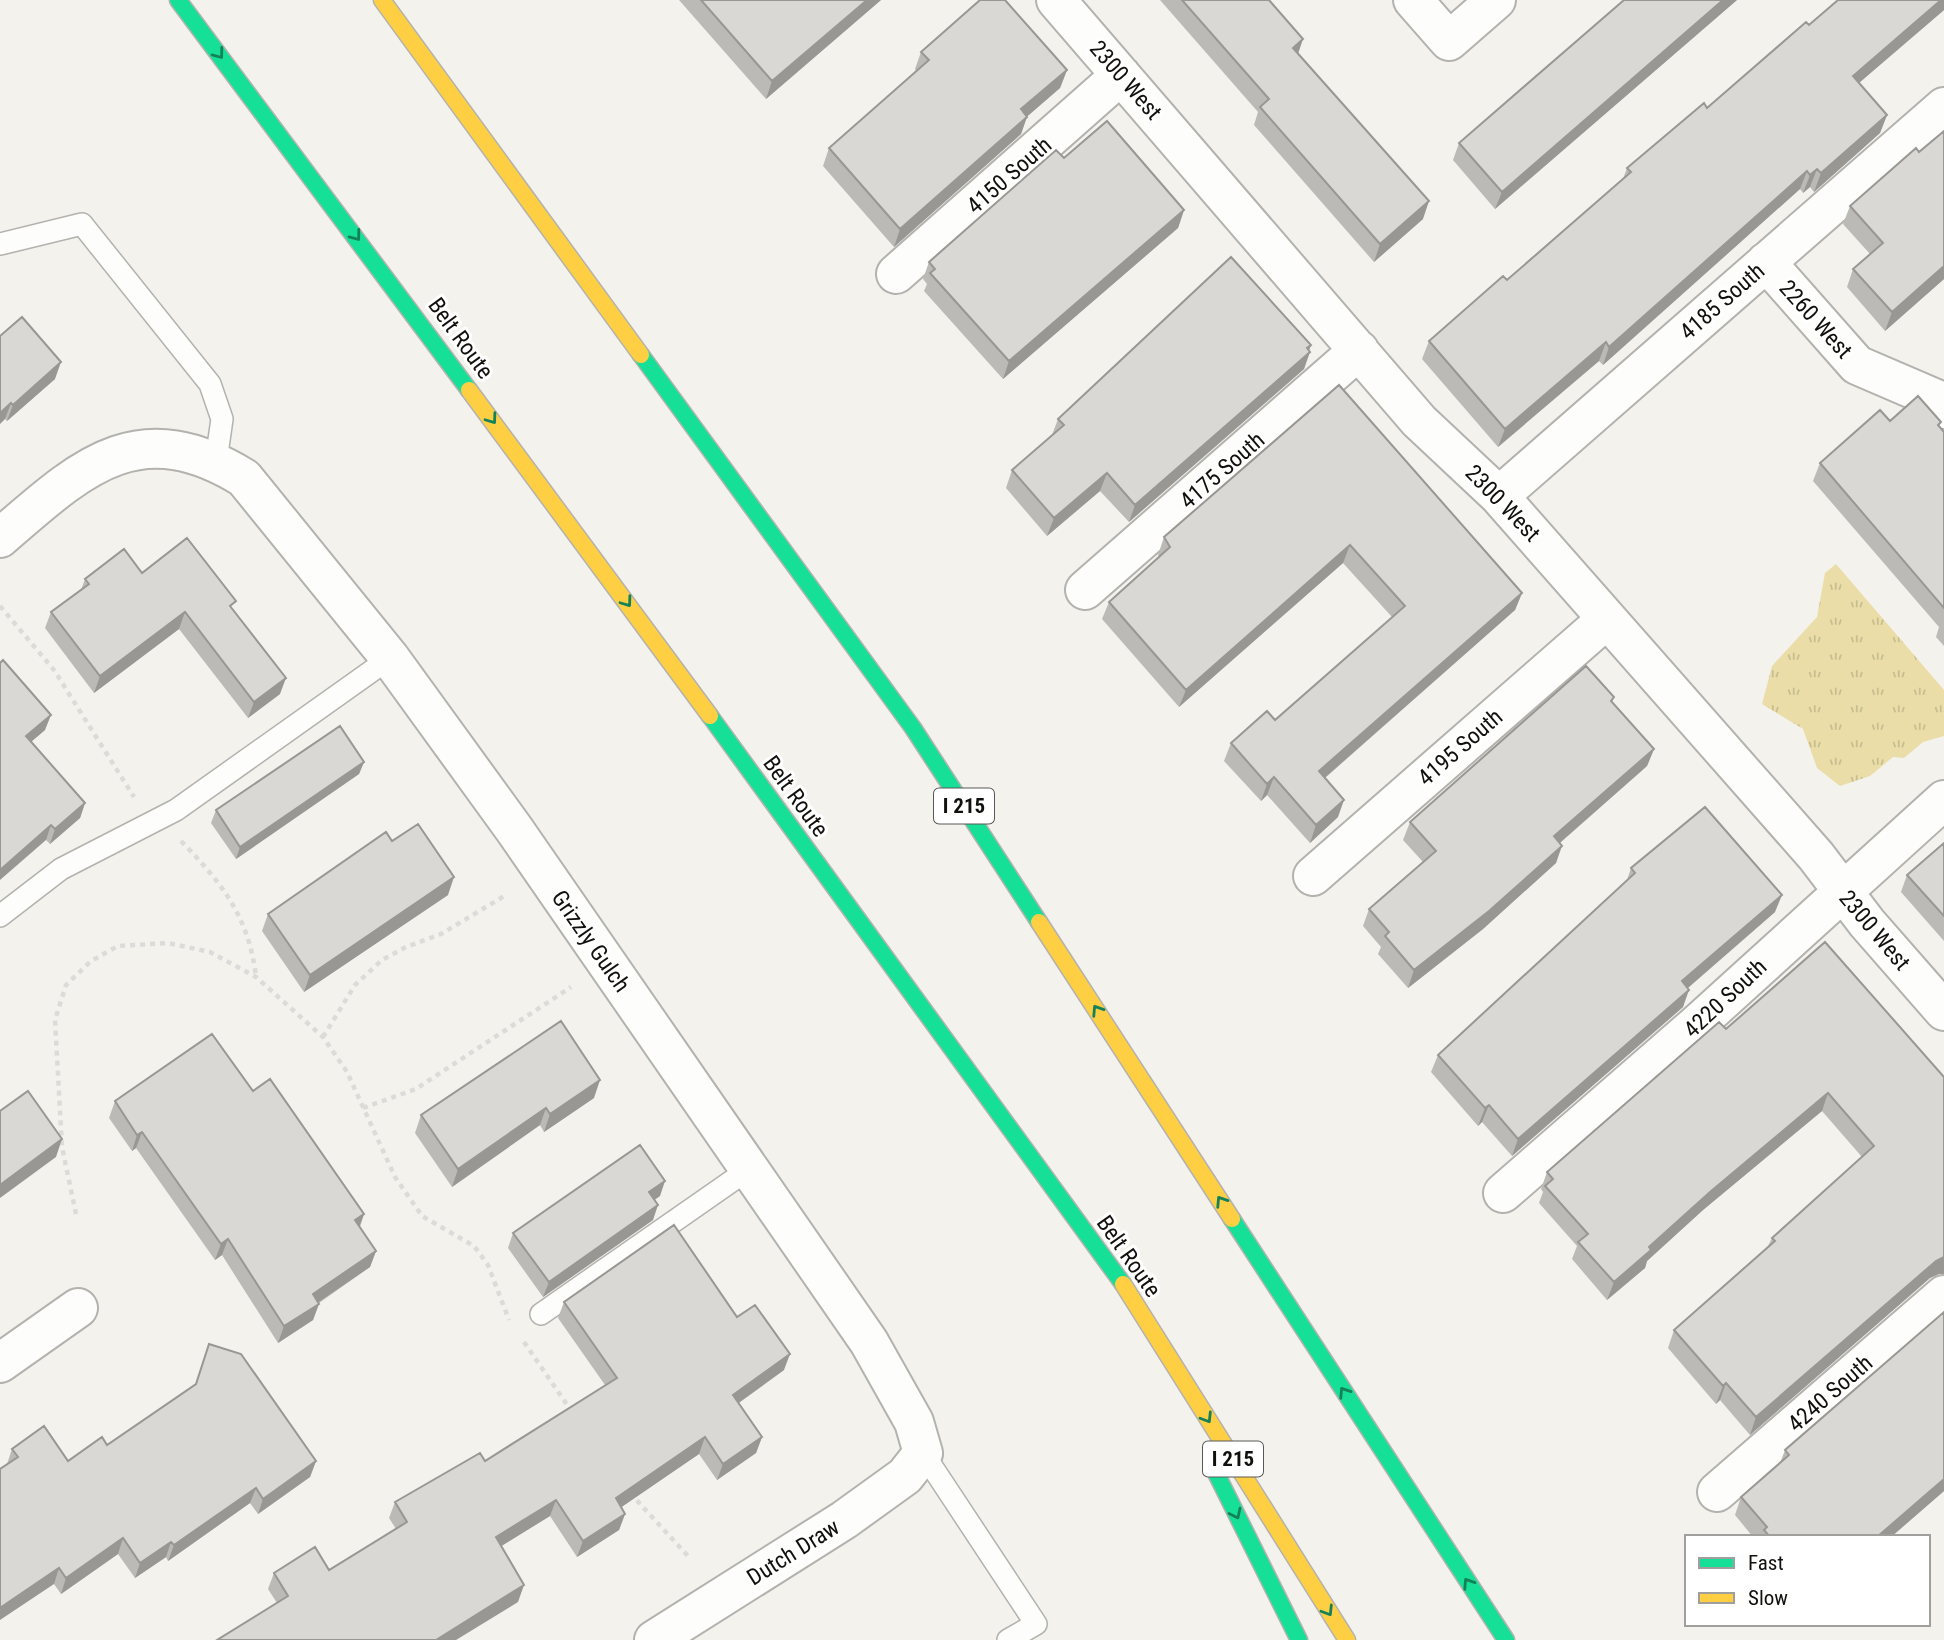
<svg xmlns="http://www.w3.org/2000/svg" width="1944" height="1640" viewBox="0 0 1944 1640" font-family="'Roboto Condensed',sans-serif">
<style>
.grass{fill:url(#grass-tufts)}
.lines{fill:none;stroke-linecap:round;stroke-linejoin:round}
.lane-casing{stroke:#b3b2ae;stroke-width:24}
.street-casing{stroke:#b3b2ae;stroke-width:42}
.fast-casing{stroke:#b3b2ae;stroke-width:19}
.slow-casing{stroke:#b3b2ae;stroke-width:19}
.path{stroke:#dcdbd9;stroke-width:4.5;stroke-dasharray:5 5;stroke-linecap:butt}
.lane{stroke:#fdfdfc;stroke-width:21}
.street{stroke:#fdfdfc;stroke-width:38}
.fast{stroke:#16e098;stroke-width:16}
.slow{stroke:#ffcf43;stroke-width:16}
.wall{fill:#bbbab6}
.shaded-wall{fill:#989794}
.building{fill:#d9d8d4;stroke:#989794;stroke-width:2}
.oneway{stroke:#148259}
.labels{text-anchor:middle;stroke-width:6;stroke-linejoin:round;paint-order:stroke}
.shield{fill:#fff;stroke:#585856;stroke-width:2}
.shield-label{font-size:21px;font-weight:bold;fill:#11100d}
.street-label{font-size:23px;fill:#11100d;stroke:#fff}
</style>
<defs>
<pattern id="grass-tufts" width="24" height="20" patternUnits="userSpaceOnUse" patternTransform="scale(1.75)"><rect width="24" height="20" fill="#eadda8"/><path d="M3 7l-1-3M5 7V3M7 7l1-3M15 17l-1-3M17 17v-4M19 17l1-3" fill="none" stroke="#c8bd8f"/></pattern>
</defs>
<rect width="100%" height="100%" fill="#f3f2ec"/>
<path class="grass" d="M 1836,564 L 1944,690 L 1944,736 L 1923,742 L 1904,758 L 1893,757 L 1870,776 L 1840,786 L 1817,768 L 1803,729 L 1762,704 L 1772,666 L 1817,617 L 1825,573 Z"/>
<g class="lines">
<defs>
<path id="lane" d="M 0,244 L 82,224 L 210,384 L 222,419 L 216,461
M 0,916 L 61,869 L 176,810 L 390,658
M 541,1314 L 749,1169
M 923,1453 L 1036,1624 L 1008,1640"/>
<path id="street" d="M 1056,0 L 1419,421 L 1499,496 L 1816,856 L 1867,923 L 1944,1011
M 1413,0 L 1449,41 L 1496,0
M 1766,262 L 1857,365 L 1936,399 L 1944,409
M 896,274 L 1121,75
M 1499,496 L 1944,107
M 0,538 C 80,469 137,412 244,478 L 390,658 L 514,829 L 869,1342 L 914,1422 L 923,1453 L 905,1476 L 844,1520 L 654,1640
M 1085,590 L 1359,350
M 1313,876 L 1607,619
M 1503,1193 L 1696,1025 L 1944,800
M 0,1363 L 78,1308
M 1717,1492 L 1944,1295"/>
<path id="fast" d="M 178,0 L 469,390
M 641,355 L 913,728 L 1039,922
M 710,716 L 1123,1284
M 1232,1219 L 1506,1640
M 1215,1471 L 1299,1640"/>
<path id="slow" d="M 382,0 L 641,355
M 469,390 L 710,716
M 1039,922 L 1232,1219
M 1123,1284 L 1347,1640"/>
</defs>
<use href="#lane" class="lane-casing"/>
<use href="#street" class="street-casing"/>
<use href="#fast" class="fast-casing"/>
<use href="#slow" class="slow-casing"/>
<path class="path" d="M 0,606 L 54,670 L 134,797
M 181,841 C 222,883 249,917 256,977
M 323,1037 L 355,985 L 382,960 L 406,947 L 441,934 L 506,895
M 363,1108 L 416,1089 L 571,987
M 76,1214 L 62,1147 L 55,1020 L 66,985 L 91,961 L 118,946 L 168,943 L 210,952 L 256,977 L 323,1037 L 347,1072 L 395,1177 L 422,1216 L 474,1246 L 488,1265 L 509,1320
M 524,1342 L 572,1412
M 630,1493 L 688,1556"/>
<use href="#lane" class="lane"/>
<use href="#street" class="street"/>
<use href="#fast" class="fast"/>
<use href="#slow" class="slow"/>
</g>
<path class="wall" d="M 679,0 L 881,0 L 766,99 Z
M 1160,0 L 1269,0 L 1298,53 L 1423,219 L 1374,262 L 1254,125 L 1258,112 Z
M 1624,0 L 1737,0 L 1495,209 L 1453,160 L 1459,143 Z
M 1944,0 L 1944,10 L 1859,83 L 1887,115 L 1880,133 L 1814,192 L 1810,187 L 1803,193 L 1800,189 L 1603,365 L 1599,361 L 1498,447 L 1422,359 L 1429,341 L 1507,280 L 1623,179 L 1627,168 L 1707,108 L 1809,25 Z
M 921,52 L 1067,70 L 1060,88 L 1027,116 L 1021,134 L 894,247 L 823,166 L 829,148 L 916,71 L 915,69 Z
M 1944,131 L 1944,279 L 1885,331 L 1847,287 L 1853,269 L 1870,254 L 1843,224 L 1850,206 L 1919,152 Z
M 1064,158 L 1184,210 L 1178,228 L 1003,379 L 924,291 L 927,284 L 923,279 L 929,262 Z
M 0,336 L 55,379 L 7,421 L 5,419 Z
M 1311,345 L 1304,369 L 1129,522 L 1100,491 L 1047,536 L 1006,488 L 1012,470 L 1052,435 L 1058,419 Z
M 1339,385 L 1522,593 L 1515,610 L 1325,778 L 1338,817 L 1310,843 L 1267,795 L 1261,801 L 1224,761 L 1231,743 L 1275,720 L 1392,617 L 1343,563 L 1179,707 L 1102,619 L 1109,602 L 1159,557 L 1158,555 L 1164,537 Z
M 1890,421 L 1941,422 L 1939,427 L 1944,432 L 1944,646 L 1936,637 L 1939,627 L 1813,481 L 1820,463 Z
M 142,573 L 233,609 L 280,694 L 248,718 L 179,629 L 94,693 L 45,628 L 51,612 L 81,590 L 85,579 Z
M 0,663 L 45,730 L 31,742 L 85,803 L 80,818 L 50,844 L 46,840 Z
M 1614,697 L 1612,702 L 1654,749 L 1647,766 L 1560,843 L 1556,863 L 1483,929 L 1408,988 L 1378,954 L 1381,947 L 1363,926 L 1369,909 L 1423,862 L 1403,840 L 1410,822 Z
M 364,762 L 359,774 L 236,859 L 211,823 L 216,810 Z
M 392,841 L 448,895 L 304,992 L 262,931 L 268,914 Z
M 1944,843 L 1944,941 L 1901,892 L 1907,875 Z
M 1631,868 L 1775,912 L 1688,988 L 1683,1007 L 1512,1156 L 1482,1122 L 1478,1126 L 1431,1072 L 1438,1055 L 1627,880 Z
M 1825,942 L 1939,1274 L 1930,1278 L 1750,1435 L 1720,1400 L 1716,1404 L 1668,1348 L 1674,1330 L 1768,1246 L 1772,1238 L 1862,1157 L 1822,1111 L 1703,1210 L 1647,1261 L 1645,1268 L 1607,1300 L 1572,1259 L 1577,1246 L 1539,1203 L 1543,1192 L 1541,1189 L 1547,1172 L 1726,1029 Z
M 253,1091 L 364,1214 L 360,1227 L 376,1251 L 370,1267 L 319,1303 L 313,1320 L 278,1343 L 222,1255 L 215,1260 L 136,1148 L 132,1151 L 109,1118 L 115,1101 Z
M 594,1098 L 544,1132 L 540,1125 L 452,1187 L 415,1133 L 421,1115 Z
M 660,1196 L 654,1200 L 653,1220 L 543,1297 L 508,1248 L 513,1233 Z
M 564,1302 L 737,1317 L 784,1370 L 739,1403 L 762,1437 L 756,1453 L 717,1480 L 699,1454 L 621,1507 L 625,1514 L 619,1530 L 577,1557 L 550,1516 L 501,1546 L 518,1602 L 277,1603 L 268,1589 L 274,1573 L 329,1570 L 396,1529 L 389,1518 L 395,1502 L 485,1461 L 605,1385 L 558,1318 Z
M 1944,1312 L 1944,1491 L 1891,1537 L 1753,1537 L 1735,1515 L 1741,1497 L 1780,1463 L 1785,1450 Z
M 107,1445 L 316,1461 L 310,1477 L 258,1514 L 250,1503 L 168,1561 L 166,1557 L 135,1578 L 118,1554 L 61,1594 L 54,1584 L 7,1464 L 12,1449 L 68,1461 Z"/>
<path class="shaded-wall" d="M 867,0 L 881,0 L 766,99 L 772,81 Z
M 1723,0 L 1737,0 L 1495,209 L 1502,192 Z
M 1941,0 L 1944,0 L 1944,10 L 1846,94 L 1853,76 Z
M 1303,39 L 1297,57 L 1293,48 Z
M 1067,70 L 1060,88 L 1015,127 L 1021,109 Z
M 1887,115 L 1880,133 L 1814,192 L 1821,173 Z
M 1027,117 L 1021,134 L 894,247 L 900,229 Z
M 1817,169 L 1810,187 L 1803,193 L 1810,175 Z
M 1807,171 L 1800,189 L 1603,365 L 1609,347 Z
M 1429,201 L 1423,219 L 1374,262 L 1380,244 Z
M 1184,210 L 1178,228 L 1003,379 L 1009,361 Z
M 1944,266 L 1944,279 L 1885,331 L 1892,312 Z
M 1606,342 L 1599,361 L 1498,447 L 1505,429 Z
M 1311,345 L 1307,354 L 1310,352 L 1304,369 L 1129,522 L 1135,505 Z
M 61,362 L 55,379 L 7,421 L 13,405 Z
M 11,403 L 5,419 L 0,424 L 0,413 Z
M 1107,473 L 1100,491 L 1047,536 L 1054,518 Z
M 1350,545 L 1343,563 L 1179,707 L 1186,690 Z
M 1522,593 L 1515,610 L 1312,789 L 1319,771 Z
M 185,612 L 179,629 L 94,693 L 100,676 Z
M 286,678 L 280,694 L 248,718 L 254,702 Z
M 51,715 L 45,730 L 20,751 L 26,736 Z
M 1654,749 L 1647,766 L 1547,854 L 1554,836 Z
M 364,762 L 359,774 L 236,859 L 240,847 Z
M 1274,777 L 1267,795 L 1261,801 L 1267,784 Z
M 1344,800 L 1338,817 L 1310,843 L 1316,825 Z
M 85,803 L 80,818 L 50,844 L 55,829 Z
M 51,825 L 46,840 L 0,880 L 0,870 Z
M 1562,846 L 1556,863 L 1483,929 L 1408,988 L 1414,970 Z
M 454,877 L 448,895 L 304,992 L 310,975 Z
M 1782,895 L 1775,912 L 1675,999 L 1682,981 Z
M 1689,990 L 1683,1007 L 1512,1156 L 1518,1139 Z
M 600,1080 L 594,1098 L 544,1132 L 550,1114 Z
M 1828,1093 L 1822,1111 L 1703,1210 L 1647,1261 L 1645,1268 L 1607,1300 L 1614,1282 L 1649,1247 L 1710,1192 Z
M 1489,1105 L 1482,1122 L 1478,1126 L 1485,1108 Z
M 546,1108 L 540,1125 L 452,1187 L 458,1169 Z
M 142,1132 L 136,1148 L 132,1151 L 137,1135 Z
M 62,1139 L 56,1157 L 0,1198 L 0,1185 Z
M 665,1181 L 660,1196 L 644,1207 L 649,1192 Z
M 658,1205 L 653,1220 L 543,1297 L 549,1282 Z
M 364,1214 L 358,1230 L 355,1220 Z
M 228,1239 L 222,1255 L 215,1260 L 221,1244 Z
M 376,1251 L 370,1267 L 307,1310 L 313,1294 Z
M 1944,1257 L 1944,1274 L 1939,1274 L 1930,1278 L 1750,1435 L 1756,1417 L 1936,1261 Z
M 319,1304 L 313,1320 L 278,1343 L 284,1326 Z
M 790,1354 L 784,1370 L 727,1411 L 733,1395 Z
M 1726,1383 L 1720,1400 L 1716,1404 L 1723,1386 Z
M 705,1437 L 699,1454 L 610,1515 L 616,1498 Z
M 762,1437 L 756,1453 L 717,1480 L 723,1464 Z
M 316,1461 L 310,1477 L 258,1514 L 263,1499 Z
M 1944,1479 L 1944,1491 L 1891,1537 L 1877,1537 Z
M 256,1488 L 250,1503 L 168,1561 L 174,1545 Z
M 556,1500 L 550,1516 L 490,1553 L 496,1537 Z
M 625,1514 L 619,1530 L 577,1557 L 583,1541 Z
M 123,1538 L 118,1554 L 61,1594 L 66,1578 Z
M 171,1542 L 166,1557 L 135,1578 L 140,1563 Z
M 59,1568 L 54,1584 L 0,1620 L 0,1608 Z
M 524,1585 L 518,1602 L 456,1640 L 436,1640 Z"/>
<path class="building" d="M 701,0 L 867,0 L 772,81 Z
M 980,0 L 1005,0 L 1067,70 L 1021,109 L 1027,117 L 900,229 L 829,148 L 929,60 L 921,52 Z
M 1182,0 L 1269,0 L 1303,39 L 1293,48 L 1429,201 L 1380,244 L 1260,107 L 1269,99 Z
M 1624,0 L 1723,0 L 1502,192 L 1459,143 Z
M 1838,0 L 1941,0 L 1853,76 L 1887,115 L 1821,173 L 1817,169 L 1810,175 L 1807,171 L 1609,347 L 1606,342 L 1505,429 L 1429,341 L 1503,276 L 1507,280 L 1631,172 L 1627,168 L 1704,103 L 1707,108 L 1806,22 L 1809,25 Z
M 1107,121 L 1184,210 L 1009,361 L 930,273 L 935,269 L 929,262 L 1056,150 L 1064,158 Z
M 1944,131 L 1944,266 L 1892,312 L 1853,269 L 1883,243 L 1850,206 L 1916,148 L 1919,152 Z
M 1231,257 L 1311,345 L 1307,348 L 1310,352 L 1135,505 L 1107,473 L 1054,518 L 1012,470 L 1064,425 L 1058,419 Z
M 22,317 L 61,362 L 13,405 L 11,403 L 0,413 L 0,336 Z
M 1339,385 L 1522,593 L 1319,771 L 1344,800 L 1316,825 L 1274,777 L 1267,784 L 1231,743 L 1267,711 L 1275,720 L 1405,606 L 1350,545 L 1186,690 L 1109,602 L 1170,547 L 1164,537 Z
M 1918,396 L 1941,422 L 1938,425 L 1944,432 L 1944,608 L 1820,463 L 1880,410 L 1890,421 Z
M 187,538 L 236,601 L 230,606 L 286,678 L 254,702 L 185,612 L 100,676 L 51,612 L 89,584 L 85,579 L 124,549 L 142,573 Z
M 3,660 L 51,715 L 26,736 L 85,803 L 55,829 L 51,825 L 0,870 L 0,663 Z
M 1586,666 L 1614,697 L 1611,701 L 1654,749 L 1554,836 L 1562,846 L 1489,911 L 1414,970 L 1385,936 L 1389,932 L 1369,909 L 1436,851 L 1410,822 Z
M 340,726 L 364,762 L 240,847 L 216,810 Z
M 1705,807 L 1782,895 L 1682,981 L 1689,990 L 1518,1139 L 1489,1105 L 1485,1108 L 1438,1055 L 1635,873 L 1631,868 Z
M 418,824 L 454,877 L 310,975 L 268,914 L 386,832 L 392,841 Z
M 1944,843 L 1944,916 L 1907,875 Z
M 1825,942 L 1944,1077 L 1944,1257 L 1936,1261 L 1756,1417 L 1726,1383 L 1723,1386 L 1674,1330 L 1775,1241 L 1772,1238 L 1874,1146 L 1828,1093 L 1710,1192 L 1649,1247 L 1651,1250 L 1614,1282 L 1578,1242 L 1588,1234 L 1545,1186 L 1553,1179 L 1547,1172 L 1719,1022 L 1726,1029 Z
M 561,1021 L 600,1080 L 550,1114 L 546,1108 L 458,1169 L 421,1115 Z
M 212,1034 L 253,1091 L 270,1079 L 364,1214 L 355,1220 L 376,1251 L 313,1294 L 319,1304 L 284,1326 L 228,1239 L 221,1244 L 142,1132 L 137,1135 L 115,1101 Z
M 28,1091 L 62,1139 L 0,1185 L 0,1111 Z
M 640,1145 L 665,1181 L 649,1192 L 658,1205 L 549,1282 L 513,1233 Z
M 674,1225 L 737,1317 L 755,1305 L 790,1354 L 733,1395 L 762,1437 L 723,1464 L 705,1437 L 616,1498 L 625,1514 L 583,1541 L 556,1500 L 496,1537 L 524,1585 L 436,1640 L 217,1640 L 288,1596 L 274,1573 L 315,1547 L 329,1570 L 407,1522 L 395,1502 L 480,1453 L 485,1461 L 617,1378 L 564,1302 Z
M 1944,1312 L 1944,1479 L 1877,1537 L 1770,1537 L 1764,1530 L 1767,1527 L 1741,1497 L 1789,1455 L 1785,1450 Z
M 209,1344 L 241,1354 L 316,1461 L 263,1499 L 256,1488 L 174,1545 L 171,1542 L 140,1563 L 123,1538 L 66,1578 L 59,1568 L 0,1608 L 0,1469 L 18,1457 L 12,1449 L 44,1426 L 68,1461 L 102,1437 L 107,1445 L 196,1384 Z"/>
<defs><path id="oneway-chevron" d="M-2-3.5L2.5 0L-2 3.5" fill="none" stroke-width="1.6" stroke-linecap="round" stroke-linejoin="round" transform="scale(1.75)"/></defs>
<g class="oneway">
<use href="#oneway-chevron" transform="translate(219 54) rotate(53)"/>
<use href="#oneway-chevron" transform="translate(356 236) rotate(53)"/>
<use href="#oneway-chevron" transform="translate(492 419) rotate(54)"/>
<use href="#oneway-chevron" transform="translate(627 602) rotate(54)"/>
<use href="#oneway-chevron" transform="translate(1097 1010) rotate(-123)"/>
<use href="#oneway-chevron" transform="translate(1221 1201) rotate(-123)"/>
<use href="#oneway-chevron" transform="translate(1344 1392) rotate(-123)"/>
<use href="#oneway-chevron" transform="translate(1207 1418) rotate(58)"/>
<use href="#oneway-chevron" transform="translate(1236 1514) rotate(64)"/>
<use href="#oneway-chevron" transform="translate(1468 1583) rotate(-123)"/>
<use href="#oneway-chevron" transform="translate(1328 1611) rotate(58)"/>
</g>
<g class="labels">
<g class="shield">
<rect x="934" y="788.5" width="60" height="35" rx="5"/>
<rect x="1203" y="1441.5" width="60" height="35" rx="5"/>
</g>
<g class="shield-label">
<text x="964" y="813">I 215</text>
<text x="1233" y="1466">I 215</text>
</g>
<g class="street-label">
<text transform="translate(1126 80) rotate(49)" y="8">2300 West</text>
<text transform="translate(1009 175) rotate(-41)" y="8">4150 South</text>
<text transform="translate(1722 301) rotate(-41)" y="8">4185 South</text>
<text transform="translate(1816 319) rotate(48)" y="8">2260 West</text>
<text transform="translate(461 338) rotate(54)" y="8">Belt Route</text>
<text transform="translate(1222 470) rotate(-41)" y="8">4175 South</text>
<text transform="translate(1503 503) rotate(46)" y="8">2300 West</text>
<text transform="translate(1460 747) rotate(-41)" y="8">4195 South</text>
<text transform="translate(796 796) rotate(54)" y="8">Belt Route</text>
<text transform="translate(1875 930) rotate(50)" y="8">2300 West</text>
<text transform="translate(591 941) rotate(55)" y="8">Grizzly Gulch</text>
<text transform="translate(1725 998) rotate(-43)" y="8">4220 South</text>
<text transform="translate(1129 1256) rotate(55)" y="8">Belt Route</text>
<text transform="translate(1830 1393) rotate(-41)" y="8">4240 South</text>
<text transform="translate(793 1552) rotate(-32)" y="8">Dutch Draw</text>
</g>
</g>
<rect x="1685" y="1535" width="245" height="91" fill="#ffffff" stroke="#a09f9e" stroke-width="2"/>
<rect x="1699" y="1558" width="35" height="10" fill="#16e098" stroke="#a09f9e" stroke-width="2"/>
<text x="1748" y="1570" font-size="21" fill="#11100d">Fast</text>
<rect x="1699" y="1593" width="35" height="10" fill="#ffcf43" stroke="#a09f9e" stroke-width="2"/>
<text x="1748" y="1605" font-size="21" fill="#11100d">Slow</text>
</svg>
